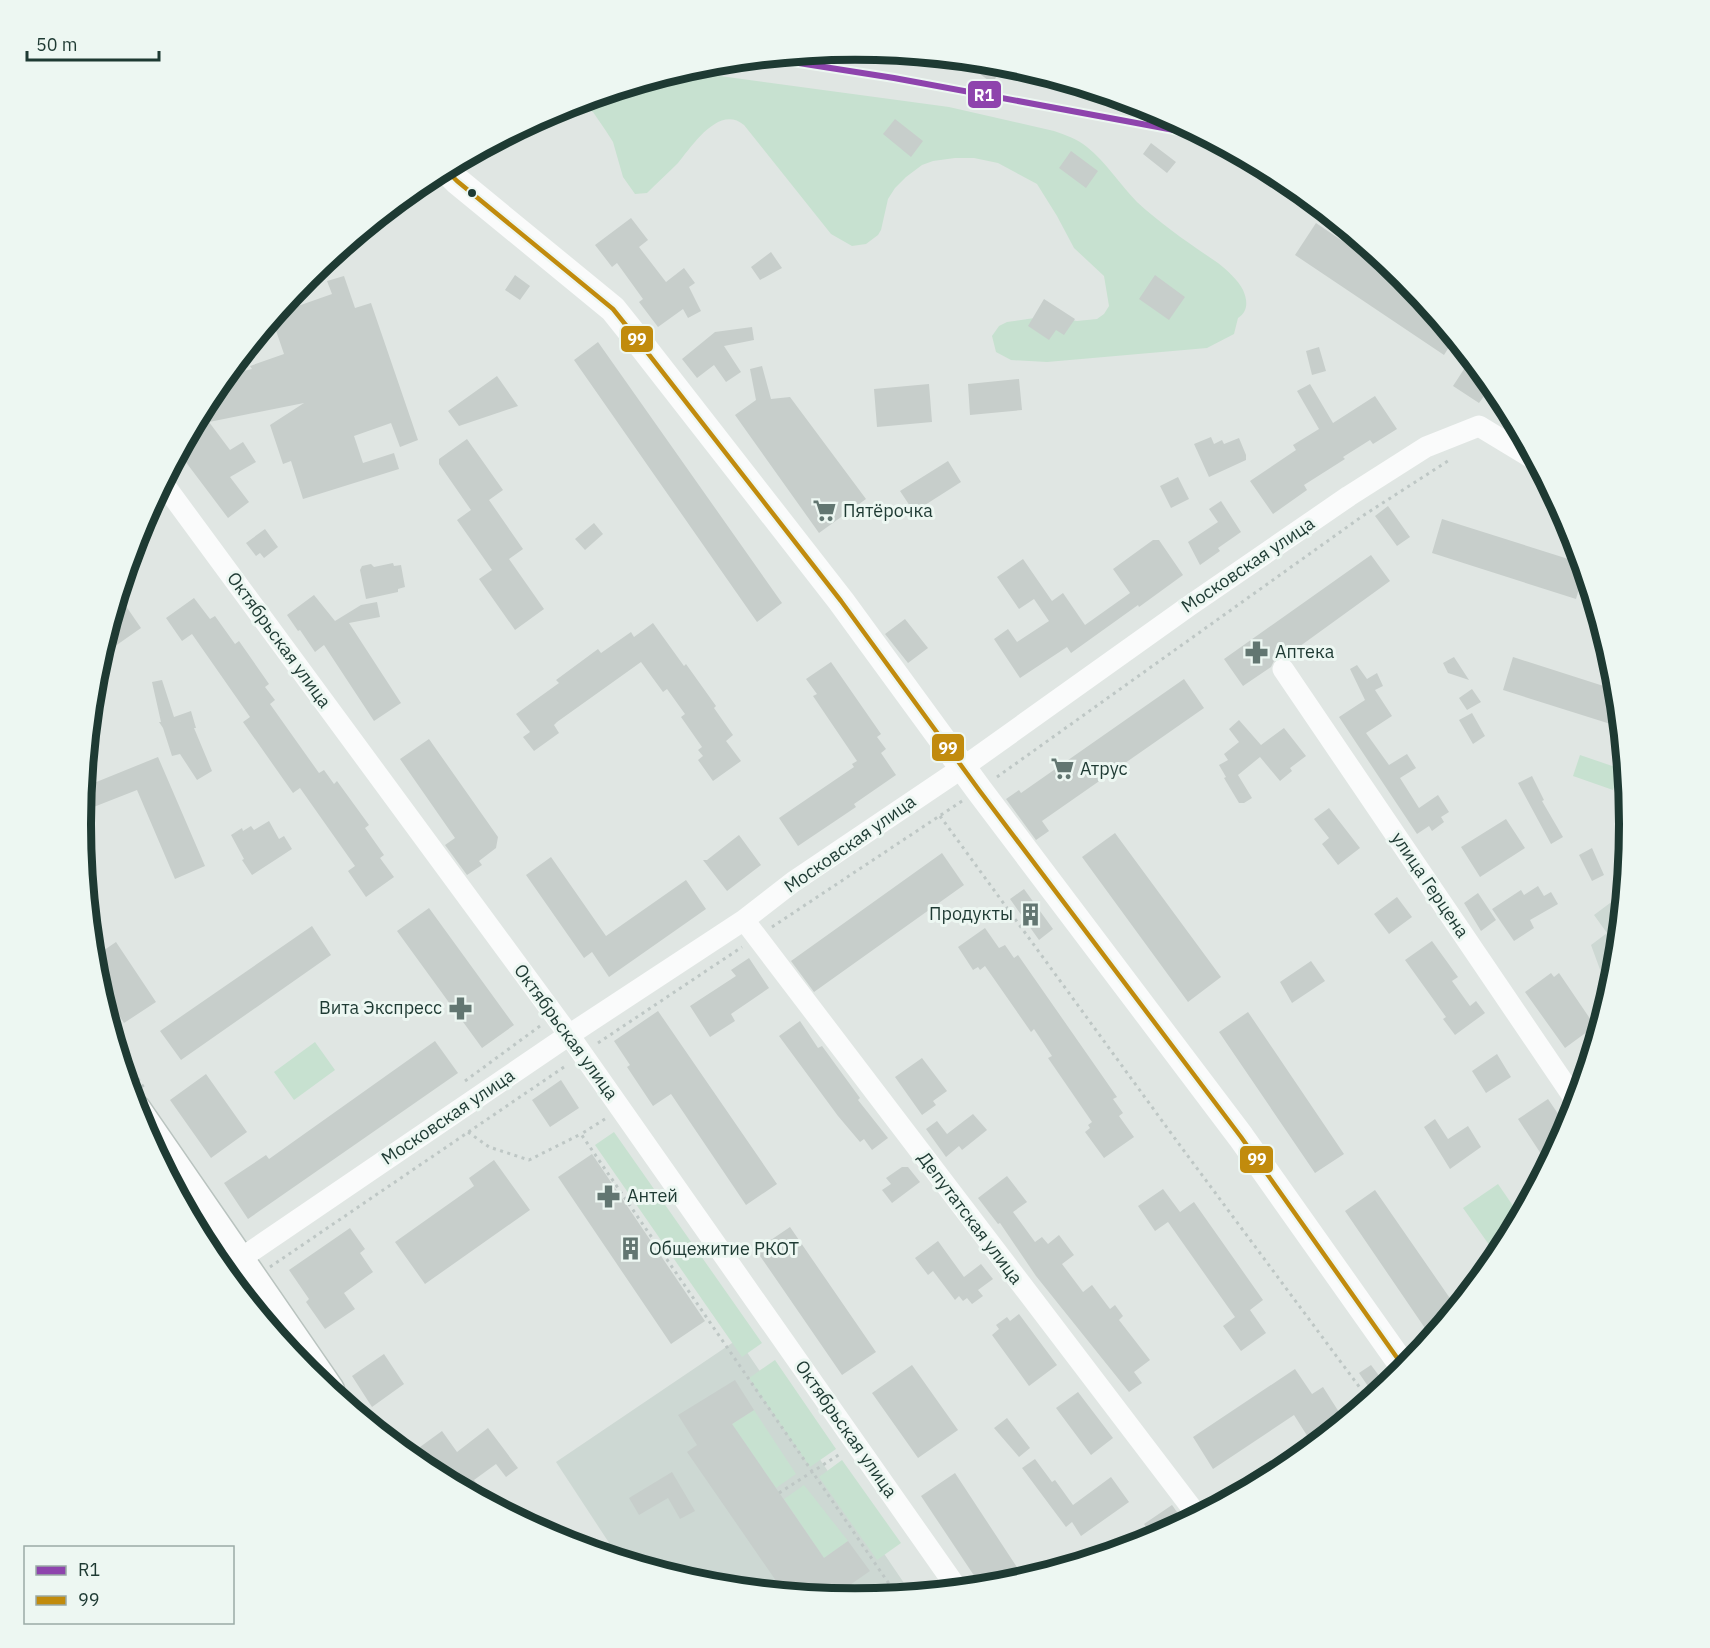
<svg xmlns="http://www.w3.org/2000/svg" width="1710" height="1648" viewBox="0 0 1710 1648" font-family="'IBM Plex Sans',sans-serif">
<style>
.built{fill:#cdd8d3}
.green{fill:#c7e1d0}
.building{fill:#c7cecb}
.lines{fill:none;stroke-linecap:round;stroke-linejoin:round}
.secondary-casing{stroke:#b9c3bf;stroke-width:33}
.path{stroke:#bec7c5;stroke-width:3;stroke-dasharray:3 4.5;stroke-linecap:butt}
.service{stroke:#fafbfb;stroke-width:10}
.minor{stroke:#fafbfb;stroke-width:21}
.tertiary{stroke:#fafbfb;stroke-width:27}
.secondary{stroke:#fafbfb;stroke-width:30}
.bus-1-casing{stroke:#edf7f2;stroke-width:9}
.bus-1{stroke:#c18b0d;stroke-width:4.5}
.rail-1-casing{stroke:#edf7f2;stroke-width:10}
.rail-1{stroke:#8e44ad;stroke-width:6}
.bus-dot{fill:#1e3a33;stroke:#edf7f2;stroke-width:2}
.labels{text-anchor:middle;stroke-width:6;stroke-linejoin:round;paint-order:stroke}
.poi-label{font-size:18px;fill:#1e3a33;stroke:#edf7f2;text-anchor:start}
.street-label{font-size:18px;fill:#1e3a33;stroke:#edf7f2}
.rim{fill:none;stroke:#1e3a33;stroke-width:8}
.line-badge{stroke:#edf7f2;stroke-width:2}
.badge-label{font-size:16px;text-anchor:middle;font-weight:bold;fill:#fff}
</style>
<rect width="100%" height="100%" fill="#e0e6e3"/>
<path class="built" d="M 1618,897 L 1622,897 L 1615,975 L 1609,994 L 1591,945 L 1607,933 L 1594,915 Z
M 738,1339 L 904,1583 L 887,1595 L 855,1598 L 704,1584 L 619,1558 L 556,1462 Z"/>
<path class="green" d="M 683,71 L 949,107 L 1054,131 C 1065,135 1078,139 1087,147 C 1106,162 1120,185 1137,202 C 1162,225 1190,244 1218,263 C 1227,270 1238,280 1243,290 C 1248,301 1248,312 1238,318 L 1234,334 L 1207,348 L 1047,362 L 1011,360 L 996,352 L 992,336 L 999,326 L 1007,322 L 1048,316 L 1077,321 L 1097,319 L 1104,314 L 1109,306 L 1104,276 L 1074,248 L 1057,216 L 1037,184 L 998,163 L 974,158 L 955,158 L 933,161 L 922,165 L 906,177 L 895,188 L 888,199 L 881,230 L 878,235 L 866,244 L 852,246 L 831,234 L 744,125 C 719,104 692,146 678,163 C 668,173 657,183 647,193 L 635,194 L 623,177 L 613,142 L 606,131 L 593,112 L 577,103 Z
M 1580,755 L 1621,769 L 1613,790 L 1573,776 Z
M 315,1042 L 335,1070 L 294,1100 L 274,1072 Z
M 614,1132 L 762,1343 L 742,1357 L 595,1145 Z
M 1498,1184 L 1520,1216 L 1497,1256 L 1463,1208 Z
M 775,1360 L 836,1449 L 810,1467 L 749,1378 Z
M 754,1410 L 796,1474 L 776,1488 L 732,1424 Z
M 842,1460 L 901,1543 L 877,1560 L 819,1477 Z
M 804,1485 L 848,1541 L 824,1558 L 784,1499 Z"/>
<path class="building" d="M 988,63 L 1006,64 L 992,83 L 980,74 Z
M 895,119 L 923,141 L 911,157 L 883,134 Z
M 1151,143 L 1176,162 L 1167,173 L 1143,154 Z
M 1071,151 L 1098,171 L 1086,188 L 1059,168 Z
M 631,218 L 648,240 L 639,247 L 666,282 L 684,268 L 695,283 L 689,287 L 701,311 L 688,318 L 683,309 L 658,327 L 639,302 L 643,299 L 617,263 L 612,267 L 595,245 Z
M 1316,223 L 1413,289 L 1454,339 L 1444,355 L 1295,255 Z
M 771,252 L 782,268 L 760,280 L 751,267 Z
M 515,275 L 530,286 L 520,300 L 505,290 Z
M 1155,275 L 1185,297 L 1169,320 L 1139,299 Z
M 344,276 L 355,308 L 371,303 L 418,440 L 400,447 L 391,423 L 354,436 L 363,463 L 394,453 L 399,469 L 303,499 L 291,461 L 283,464 L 270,425 L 304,403 L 209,422 L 230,450 L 243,442 L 256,462 L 230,477 L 249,502 L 228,518 L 179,453 L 182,448 L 197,437 L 192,430 L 211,393 L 227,375 L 252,369 L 250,366 L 284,354 L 272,319 L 278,313 L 332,294 L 327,281 Z
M 1044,299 L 1075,319 L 1064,335 L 1056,330 L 1049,340 L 1028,326 Z
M 752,327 L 754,340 L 724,346 L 741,372 L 726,382 L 714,365 L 697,378 L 682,359 L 715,332 Z
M 598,342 L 782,603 L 757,622 L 574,360 Z
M 1319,347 L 1326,371 L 1312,375 L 1306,351 Z
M 1468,363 L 1481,372 L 1492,385 L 1479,403 L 1453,386 Z
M 762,366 L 771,399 L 790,397 L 866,499 L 819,533 L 735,415 L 756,400 L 750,369 Z
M 497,376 L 518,406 L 459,426 L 448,411 Z
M 1019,379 L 1022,410 L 970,415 L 968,384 Z
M 929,384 L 932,422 L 877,427 L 874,389 Z
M 1310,384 L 1333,423 L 1375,396 L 1397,429 L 1373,444 L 1370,440 L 1343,457 L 1345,459 L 1304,485 L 1307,490 L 1273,514 L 1250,481 L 1296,450 L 1293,445 L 1319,429 L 1297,391 Z
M 1211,437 L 1214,444 L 1222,440 L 1224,444 L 1239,438 L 1246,455 L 1246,460 L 1209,477 L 1194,444 Z
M 467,439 L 503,490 L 489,500 L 523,549 L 509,559 L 544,609 L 515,630 L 479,579 L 492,570 L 457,520 L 471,510 L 439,464 L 439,459 Z
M 948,461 L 961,482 L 914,512 L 900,491 Z
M 1178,477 L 1189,499 L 1171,508 L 1160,486 Z
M 1221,501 L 1241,532 L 1218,548 L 1220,551 L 1200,565 L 1188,542 L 1218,522 L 1209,509 Z
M 1388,506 L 1410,537 L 1397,546 L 1375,516 Z
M 1442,519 L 1581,563 L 1584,572 L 1576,599 L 1432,553 Z
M 594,523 L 603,534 L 585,550 L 575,539 Z
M 265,529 L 278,547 L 264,558 L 260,553 L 256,556 L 246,543 Z
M 1153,540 L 1159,540 L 1183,575 L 1139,607 L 1138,605 L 1071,653 L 1067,647 L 1020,678 L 994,639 L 1008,629 L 1017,642 L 1049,621 L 1034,599 L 1019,609 L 997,577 L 1023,559 L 1052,601 L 1063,593 L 1085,625 L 1130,593 L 1113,569 Z
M 1371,555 L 1390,581 L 1285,657 L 1275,659 L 1271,667 L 1243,686 L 1224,659 Z
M 393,563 L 394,566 L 401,565 L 405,587 L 398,589 L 398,592 L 366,599 L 360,570 L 362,566 L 371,564 L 374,567 Z
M 314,595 L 335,621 L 361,605 L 377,602 L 380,617 L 349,623 L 401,703 L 374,721 L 324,645 L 315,652 L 300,630 L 298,631 L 287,615 Z
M 119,596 L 141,628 L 101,656 Z
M 194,598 L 210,619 L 215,616 L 235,644 L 239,641 L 269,684 L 265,687 L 275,700 L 270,704 L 319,773 L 324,770 L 334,784 L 337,781 L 369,825 L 365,828 L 384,855 L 380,858 L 394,877 L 366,897 L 348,871 L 355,866 L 300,788 L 293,793 L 243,722 L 250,717 L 192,634 L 182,641 L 166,618 Z
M 905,619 L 928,648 L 908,663 L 885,634 Z
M 653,623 L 684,666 L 686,664 L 716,706 L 714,708 L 733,735 L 726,741 L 741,761 L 713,781 L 698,760 L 703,756 L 698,750 L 702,747 L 681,717 L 685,714 L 667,689 L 663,692 L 641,662 L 557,722 L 554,725 L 559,733 L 534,751 L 523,737 L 530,732 L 516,714 L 559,683 L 556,680 L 598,649 L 601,653 L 631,632 L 634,637 Z
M 1454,657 L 1469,680 L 1448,673 L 1443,663 Z
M 1513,657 L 1616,690 L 1620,727 L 1503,690 Z
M 831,662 L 881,734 L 877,737 L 886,749 L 881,753 L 896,775 L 854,804 L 856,807 L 798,846 L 779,818 L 854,767 L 852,764 L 857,761 L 813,696 L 817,694 L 806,679 Z
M 1357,665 L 1367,679 L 1377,673 L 1383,686 L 1375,690 L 1392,716 L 1366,733 L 1389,765 L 1407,754 L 1416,768 L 1400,778 L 1419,808 L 1438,795 L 1449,812 L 1441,817 L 1444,822 L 1432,831 L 1429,826 L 1417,834 L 1339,717 L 1365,700 L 1350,669 Z
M 1184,679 L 1204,708 L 1042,821 L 1049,831 L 1036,840 L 1006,799 L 1019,790 L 1021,793 Z
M 162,680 L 174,717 L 191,711 L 196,728 L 194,728 L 212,771 L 197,780 L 180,754 L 172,756 L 163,728 L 159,722 L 161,722 L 152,682 Z
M 1472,689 L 1481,702 L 1467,710 L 1459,698 Z
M 1472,713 L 1485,736 L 1473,744 L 1459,720 Z
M 1239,720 L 1261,745 L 1284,728 L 1306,756 L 1290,768 L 1292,771 L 1280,781 L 1260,757 L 1238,775 L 1252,798 L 1244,803 L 1239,803 L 1224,778 L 1226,777 L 1219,765 L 1228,760 L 1224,754 L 1239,742 L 1229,729 Z
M 429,739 L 498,837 L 496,848 L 479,861 L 482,865 L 467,875 L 445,845 L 455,838 L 400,759 Z
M 158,757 L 205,866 L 175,879 L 137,790 L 86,810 L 83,801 L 84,787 Z
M 1532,776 L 1544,800 L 1542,801 L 1563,837 L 1551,844 L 1518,783 Z
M 1329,808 L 1360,848 L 1338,865 L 1322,844 L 1329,838 L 1314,819 Z
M 1506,819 L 1525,848 L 1480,877 L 1461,847 Z
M 269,821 L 279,839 L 284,836 L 292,849 L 252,875 L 242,860 L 244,859 L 231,835 L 242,828 L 243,831 L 251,826 L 254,830 Z
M 1115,833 L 1221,977 L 1188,1002 L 1082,857 Z
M 739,835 L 761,865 L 727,891 L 703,860 L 707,860 Z
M 1592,848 L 1604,875 L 1592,881 L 1579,855 Z
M 942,853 L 964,885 L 814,992 L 791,961 Z
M 551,857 L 606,936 L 686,880 L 706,909 L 609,977 L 592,952 L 584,958 L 526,875 Z
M 1538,886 L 1544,896 L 1551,892 L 1558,904 L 1530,920 L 1534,928 L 1514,941 L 1492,909 L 1521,890 L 1524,895 Z
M 1024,889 L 1053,929 L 1039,940 L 1010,899 Z
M 1478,893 L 1496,920 L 1481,931 L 1464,903 Z
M 1397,897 L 1412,917 L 1389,934 L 1374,914 Z
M 429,908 L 514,1025 L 482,1048 L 397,931 Z
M 312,926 L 331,955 L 181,1060 L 160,1031 Z
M 985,928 L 999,948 L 1005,945 L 1014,958 L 1018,955 L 1117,1097 L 1113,1099 L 1123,1113 L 1119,1116 L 1134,1137 L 1104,1158 L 1085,1132 L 1090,1128 L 1088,1125 L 1092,1122 L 1048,1058 L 1052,1056 L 1034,1029 L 1031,1032 L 985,966 L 980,970 L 978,967 L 973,970 L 958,947 Z
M 1432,941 L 1458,977 L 1452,981 L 1470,1006 L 1476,1001 L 1485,1013 L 1455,1035 L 1443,1019 L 1446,1017 L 1405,960 Z
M 116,942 L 156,1002 L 124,1023 L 98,984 L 95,975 L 94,957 Z
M 749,958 L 769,988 L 731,1014 L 735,1021 L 710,1037 L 690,1006 L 736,976 L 731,970 Z
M 1311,961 L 1325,981 L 1292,1003 L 1280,982 Z
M 1551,973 L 1554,977 L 1559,973 L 1595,1026 L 1565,1048 L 1525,992 Z
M 658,1011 L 777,1184 L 746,1205 L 671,1094 L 653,1106 L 627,1067 L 630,1065 L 614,1041 Z
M 1248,1012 L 1344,1154 L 1315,1173 L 1219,1032 Z
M 800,1021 L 818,1048 L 822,1046 L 860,1098 L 858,1100 L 888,1138 L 872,1150 L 864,1139 L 860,1142 L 838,1116 L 779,1036 Z
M 435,1041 L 458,1073 L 248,1219 L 224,1183 L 266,1155 L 269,1159 Z
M 1497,1054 L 1511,1077 L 1486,1093 L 1472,1071 Z
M 922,1058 L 947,1091 L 933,1101 L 936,1105 L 922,1115 L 895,1077 Z
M 206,1074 L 247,1132 L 211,1158 L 170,1100 Z
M 561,1080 L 579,1108 L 550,1127 L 532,1100 Z
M 1548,1099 L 1567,1127 L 1554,1137 L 1558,1143 L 1556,1148 L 1543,1157 L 1518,1119 Z
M 973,1114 L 987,1130 L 962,1150 L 959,1146 L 946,1157 L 926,1129 L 937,1121 L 947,1134 Z
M 1435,1119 L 1448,1139 L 1468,1126 L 1481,1147 L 1450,1169 L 1424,1127 Z
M 592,1154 L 705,1321 L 671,1344 L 558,1177 Z
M 494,1160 L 530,1210 L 425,1284 L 395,1242 L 474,1186 L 469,1178 Z
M 902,1167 L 908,1167 L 920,1182 L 892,1203 L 882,1190 L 891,1184 L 886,1178 Z
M 1007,1176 L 1027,1202 L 1013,1212 L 1035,1242 L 1042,1237 L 1048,1244 L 1059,1235 L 1074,1255 L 1062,1264 L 1083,1292 L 1092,1285 L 1110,1309 L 1115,1305 L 1123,1316 L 1119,1320 L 1150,1360 L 1134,1372 L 1142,1383 L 1129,1392 L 1036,1276 L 1000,1223 L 998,1224 L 978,1198 Z
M 1163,1189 L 1180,1212 L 1194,1202 L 1263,1300 L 1250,1310 L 1266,1333 L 1241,1351 L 1223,1326 L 1235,1317 L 1168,1222 L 1155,1231 L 1138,1206 Z
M 1375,1190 L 1456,1307 L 1431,1337 L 1345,1211 Z
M 790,1227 L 876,1352 L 842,1375 L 756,1250 Z
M 350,1228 L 365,1249 L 360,1253 L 373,1272 L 344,1293 L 355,1309 L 325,1329 L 306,1302 L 309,1299 L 289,1270 Z
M 938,1241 L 964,1277 L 981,1264 L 993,1279 L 978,1290 L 983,1296 L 972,1304 L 967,1298 L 963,1301 L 959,1296 L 955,1300 L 933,1271 L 928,1275 L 915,1258 Z
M 1019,1314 L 1057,1365 L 1029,1386 L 992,1335 L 999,1329 L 996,1325 L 1007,1317 L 1010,1321 Z
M 384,1354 L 404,1384 L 372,1407 L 352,1376 Z
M 912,1365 L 958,1430 L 918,1458 L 872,1393 Z
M 1371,1365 L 1386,1385 L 1374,1395 L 1359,1373 Z
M 1295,1369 L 1312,1394 L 1323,1387 L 1344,1420 L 1313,1445 L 1294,1415 L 1213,1469 L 1193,1437 Z
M 735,1380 L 754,1410 L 732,1424 L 824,1558 L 848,1541 L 870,1571 L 834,1596 L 796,1593 L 790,1583 L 781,1588 L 687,1452 L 697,1445 L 678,1415 Z
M 1078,1392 L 1113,1438 L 1091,1455 L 1056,1408 Z
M 1007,1418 L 1030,1448 L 1019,1457 L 994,1428 Z
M 488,1428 L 518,1468 L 506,1477 L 496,1464 L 474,1480 L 493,1504 L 424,1468 L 409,1455 L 442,1431 L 457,1452 Z
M 1035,1459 L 1052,1482 L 1055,1480 L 1073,1505 L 1111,1477 L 1129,1502 L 1081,1536 L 1072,1522 L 1066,1527 L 1022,1468 Z
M 672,1472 L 695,1511 L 680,1519 L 668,1498 L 639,1515 L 629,1498 Z
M 955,1473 L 1024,1578 L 1006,1584 L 981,1586 L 921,1496 Z
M 1172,1505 L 1184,1522 L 1154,1538 L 1144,1524 Z"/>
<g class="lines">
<defs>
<path id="secondary" d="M 136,1110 L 329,1390"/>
</defs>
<use href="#secondary" class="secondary-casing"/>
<path class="path" d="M 997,777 L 1364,515 L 1451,459
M 940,816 L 1176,1140 L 1369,1400
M 772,927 L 962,801
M 598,1043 L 742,947
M 117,1047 L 144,1088
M 465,1081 L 540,1026
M 605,1119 L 581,1134 L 896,1594
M 468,1132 L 489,1147 L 529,1160 L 581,1134
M 270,1267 L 567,1065
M 351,1397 L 367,1420
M 779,1493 L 840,1454"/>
<path class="service" d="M 931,1591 L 950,1578"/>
<path class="minor" d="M 163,483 L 569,1035 L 957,1588
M 1283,669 L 1576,1101
M 744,920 L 1197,1515
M 224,1270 L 569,1035 L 744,920 L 793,882 L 962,768 L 1189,606 L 1349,496 L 1426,447 L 1479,426 L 1535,460"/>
<path class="tertiary" d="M 445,169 L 457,181 L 613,309 L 629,329 L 841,601 L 979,790 L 1241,1137 L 1405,1369"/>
<use href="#secondary" class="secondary"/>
<defs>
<path id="bus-1" d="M 445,169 L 457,181 L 613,309 L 629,329 L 841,601 L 979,790 L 1241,1137 L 1405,1369"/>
</defs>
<use href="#bus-1" class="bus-1-casing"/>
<use href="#bus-1" class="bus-1"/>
<defs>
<path id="rail-1" d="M 767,58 L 894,78 L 1201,135"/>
</defs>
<use href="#rail-1" class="rail-1-casing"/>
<use href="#rail-1" class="rail-1"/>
</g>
<defs>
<symbol id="supermarket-bare" viewBox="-9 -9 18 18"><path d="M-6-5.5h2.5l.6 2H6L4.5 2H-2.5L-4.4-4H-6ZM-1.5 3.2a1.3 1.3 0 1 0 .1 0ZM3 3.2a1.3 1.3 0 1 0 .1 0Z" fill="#627671" stroke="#edf7f2" stroke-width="2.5" paint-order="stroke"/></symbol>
<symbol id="pharmacy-bare" viewBox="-9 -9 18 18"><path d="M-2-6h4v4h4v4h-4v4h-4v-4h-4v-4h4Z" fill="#627671" stroke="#edf7f2" stroke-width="2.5" paint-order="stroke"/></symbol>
<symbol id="building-bare" viewBox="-9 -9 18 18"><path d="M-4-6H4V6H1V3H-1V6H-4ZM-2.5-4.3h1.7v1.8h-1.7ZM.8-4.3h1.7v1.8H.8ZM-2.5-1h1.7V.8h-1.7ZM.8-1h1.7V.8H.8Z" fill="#627671" stroke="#edf7f2" stroke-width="2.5" paint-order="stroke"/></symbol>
</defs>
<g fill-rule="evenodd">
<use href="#supermarket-bare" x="808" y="494" width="33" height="33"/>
<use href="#pharmacy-bare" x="1240" y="636" width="33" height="33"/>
<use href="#supermarket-bare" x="1046" y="752" width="33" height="33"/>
<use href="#building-bare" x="1014" y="898" width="33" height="33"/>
<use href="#pharmacy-bare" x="444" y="992" width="33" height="33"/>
<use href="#pharmacy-bare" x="592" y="1180" width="33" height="33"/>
<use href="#building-bare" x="614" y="1232" width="33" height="33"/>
</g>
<circle class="bus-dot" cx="472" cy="193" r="5"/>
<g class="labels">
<g class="poi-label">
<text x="843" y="517">Пятёрочка</text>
<text x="1275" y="658">Аптека</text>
<text x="1080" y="775">Атрус</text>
<text x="1013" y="920" text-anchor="end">Продукты</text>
<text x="442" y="1014" text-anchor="end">Вита Экспресс</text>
<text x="627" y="1202">Антей</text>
<text x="649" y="1255">Общежитие РКОТ</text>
</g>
<g class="street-label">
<text transform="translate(1248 565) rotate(-34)" y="6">Московская улица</text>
<text transform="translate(279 640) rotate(54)" y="6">Октябрьская улица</text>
<text transform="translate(850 844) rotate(-35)" y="6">Московская улица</text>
<text transform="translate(1430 885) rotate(56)" y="6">улица Герцена</text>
<text transform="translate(566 1032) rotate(54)" y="6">Октябрьская улица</text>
<text transform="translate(448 1117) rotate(-34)" y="6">Московская улица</text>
<text transform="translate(970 1218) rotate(53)" y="6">Депутатская улица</text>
<text transform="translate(846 1429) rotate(55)" y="6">Октябрьская улица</text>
</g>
</g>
<path d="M0 0H1710V1648H0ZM91 824a764 764 0 1 1 1528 0a764 764 0 1 1-1528 0Z" fill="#edf7f2" fill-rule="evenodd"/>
<path class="rim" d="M91 824a764 764 0 1 1 1528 0a764 764 0 1 1-1528 0Z"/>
<g class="line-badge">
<rect x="967" y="80" width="35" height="29" rx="6" fill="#8e44ad"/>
<rect x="620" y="325" width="34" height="28" rx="6" fill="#c18b0d"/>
<rect x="931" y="733" width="34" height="29" rx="6" fill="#c18b0d"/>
<rect x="1239" y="1145" width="35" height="29" rx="6" fill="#c18b0d"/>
</g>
<g class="badge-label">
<text x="984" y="101">R1</text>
<text x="637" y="345">99</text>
<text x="948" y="754">99</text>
<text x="1257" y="1165">99</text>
</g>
<rect x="24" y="1546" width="210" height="78" fill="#edf7f2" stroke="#9aaba6" stroke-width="1.5"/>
<rect x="36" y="1566" width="30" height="9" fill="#8e44ad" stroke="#9aaba6" stroke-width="1.5"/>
<text x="78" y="1576" font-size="18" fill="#1e3a33">R1</text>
<rect x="36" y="1596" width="30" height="9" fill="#c18b0d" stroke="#9aaba6" stroke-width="1.5"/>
<text x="78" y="1606" font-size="18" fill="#1e3a33">99</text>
<path d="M27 51v9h132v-9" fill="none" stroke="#1e3a33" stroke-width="3"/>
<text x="36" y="51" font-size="18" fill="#1e3a33" stroke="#edf7f2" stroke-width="4.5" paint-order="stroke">50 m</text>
</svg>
